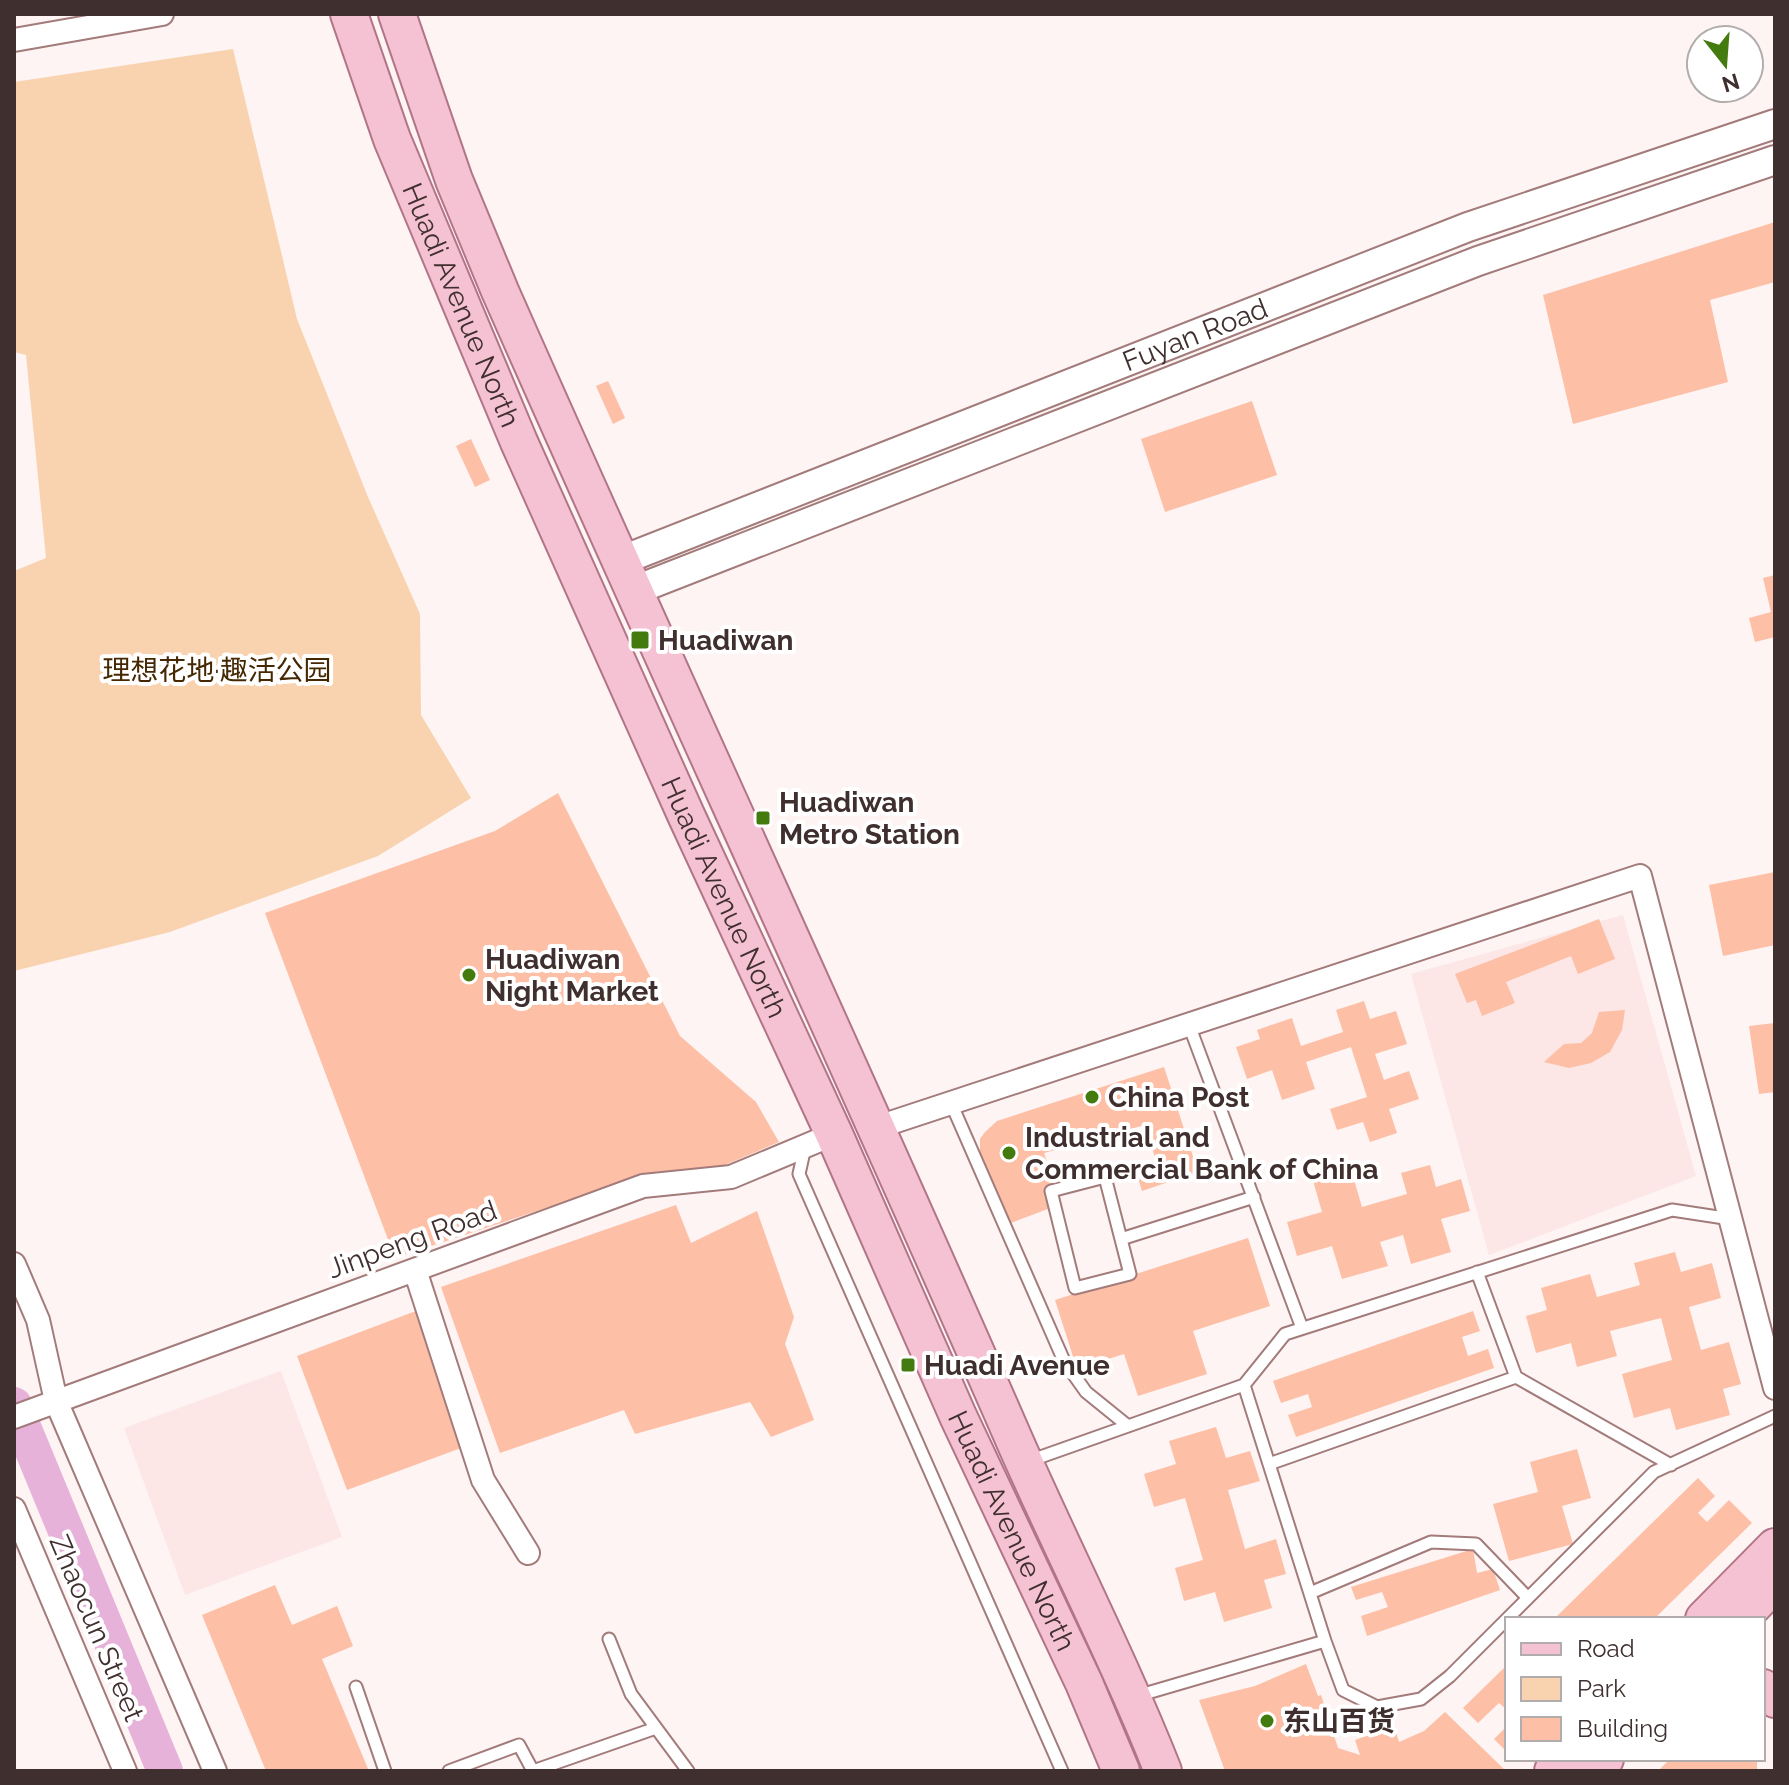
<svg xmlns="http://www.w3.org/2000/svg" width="1789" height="1785" viewBox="0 0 1789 1785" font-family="Raleway,'Noto Sans SC',sans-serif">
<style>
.built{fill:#fce6e6}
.green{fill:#f9d3af}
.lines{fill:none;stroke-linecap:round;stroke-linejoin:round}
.river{stroke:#e6b2da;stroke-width:36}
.building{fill:#fdbfa6}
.service-casing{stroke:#a27b7a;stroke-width:15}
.minor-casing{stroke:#a27b7a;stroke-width:26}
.tertiary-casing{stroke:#a27b7a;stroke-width:32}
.primary-casing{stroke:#b27587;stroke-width:40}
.service{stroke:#fff;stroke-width:11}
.minor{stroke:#fff;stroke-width:22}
.tertiary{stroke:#fff;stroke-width:28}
.primary{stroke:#f5c2d4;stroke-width:36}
.poi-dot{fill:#447b0f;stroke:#fff;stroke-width:3}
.labels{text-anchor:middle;stroke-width:8;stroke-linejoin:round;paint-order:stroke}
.street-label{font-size:28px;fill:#402f2f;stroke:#fff}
.poi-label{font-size:28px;font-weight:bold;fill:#402f2f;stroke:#fff;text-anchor:start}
.park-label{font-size:28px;fill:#452702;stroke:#fff}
</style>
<rect width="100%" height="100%" fill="#fdf4f3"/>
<path class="built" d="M 1623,915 L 1696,1176 L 1489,1255 L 1411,974 Z
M 281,1371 L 342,1537 L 185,1595 L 124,1428 Z"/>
<path class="green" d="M 233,49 L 297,319 L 368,497 L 420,614 L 421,715 L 471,798 L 378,856 L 170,932 L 14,971 L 14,571 L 46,558 L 26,355 L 14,352 L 14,82 Z"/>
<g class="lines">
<path class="river" d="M 14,1405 L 165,1771"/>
</g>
<path class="building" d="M 1775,222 L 1775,282 L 1710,300 L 1728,382 L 1573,424 L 1543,295 Z
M 608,381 L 625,418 L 613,424 L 596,386 Z
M 1252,401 L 1277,475 L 1165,512 L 1141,439 Z
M 471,439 L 490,480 L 475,487 L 456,446 Z
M 1775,575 L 1775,637 L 1755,642 L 1749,618 L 1771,612 L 1763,578 Z
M 558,793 L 680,1036 L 756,1102 L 779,1142 L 718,1168 L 655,1172 L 395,1258 L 265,913 L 495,831 Z
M 1775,872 L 1775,945 L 1723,956 L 1709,885 Z
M 1599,919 L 1615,959 L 1578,974 L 1571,956 L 1506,982 L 1515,1003 L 1482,1016 L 1476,1000 L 1467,1003 L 1455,974 Z
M 1364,1001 L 1370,1019 L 1396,1011 L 1407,1044 L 1375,1054 L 1384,1080 L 1409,1071 L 1419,1099 L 1389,1109 L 1397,1133 L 1370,1142 L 1363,1122 L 1337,1130 L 1330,1109 L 1367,1097 L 1351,1047 L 1306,1062 L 1315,1089 L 1282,1100 L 1272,1070 L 1247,1079 L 1236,1047 L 1260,1039 L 1257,1030 L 1292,1018 L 1301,1046 L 1343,1032 L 1336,1010 Z
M 1625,1010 L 1622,1030 L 1610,1052 L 1591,1063 L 1569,1068 L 1544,1062 L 1564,1044 L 1581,1043 L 1592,1033 L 1599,1012 Z
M 1775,1023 L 1775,1092 L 1759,1094 L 1749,1026 Z
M 1164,1067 L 1198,1172 L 1142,1191 L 1135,1168 L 1156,1161 L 1145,1125 L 1044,1153 L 1061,1204 L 1011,1223 L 980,1156 L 980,1139 L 985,1132 L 997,1121 Z
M 1430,1165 L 1436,1187 L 1461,1179 L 1470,1211 L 1441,1219 L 1451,1252 L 1411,1264 L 1403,1235 L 1380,1242 L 1388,1266 L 1342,1279 L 1332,1246 L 1297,1256 L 1287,1222 L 1322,1212 L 1312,1177 L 1350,1166 L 1362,1207 L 1407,1194 L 1401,1173 Z
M 676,1205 L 691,1243 L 757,1211 L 794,1317 L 785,1344 L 814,1420 L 771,1437 L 750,1402 L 635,1434 L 624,1410 L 500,1453 L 441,1287 Z
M 1248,1238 L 1270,1306 L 1193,1331 L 1207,1374 L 1138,1396 L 1124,1354 L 1077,1369 L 1055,1300 Z
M 1675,1252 L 1681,1272 L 1712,1263 L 1721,1298 L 1689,1307 L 1701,1350 L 1729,1342 L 1741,1384 L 1723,1389 L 1730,1415 L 1676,1430 L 1670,1408 L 1634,1418 L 1622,1374 L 1672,1360 L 1661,1318 L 1610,1331 L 1617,1356 L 1577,1367 L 1571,1343 L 1536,1353 L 1526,1316 L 1547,1310 L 1541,1288 L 1590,1274 L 1597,1297 L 1640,1285 L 1634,1263 Z
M 421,1309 L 472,1444 L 347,1490 L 297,1356 Z
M 1473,1311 L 1480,1331 L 1462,1337 L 1468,1356 L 1488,1349 L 1494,1368 L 1296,1437 L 1288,1415 L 1312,1407 L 1308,1394 L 1281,1403 L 1273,1381 Z
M 1216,1427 L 1226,1458 L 1250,1451 L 1260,1481 L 1228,1490 L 1245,1549 L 1276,1539 L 1286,1574 L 1264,1580 L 1272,1608 L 1224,1622 L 1215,1592 L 1184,1601 L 1175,1568 L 1203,1560 L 1185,1498 L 1154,1507 L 1144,1474 L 1176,1464 L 1169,1441 Z
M 1577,1449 L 1591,1498 L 1562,1506 L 1573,1544 L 1509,1561 L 1493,1504 L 1538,1492 L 1530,1462 Z
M 1698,1478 L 1715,1496 L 1698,1513 L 1707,1522 L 1729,1500 L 1752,1523 L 1654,1619 L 1554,1619 Z
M 1473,1549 L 1477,1573 L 1493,1569 L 1500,1590 L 1367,1636 L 1361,1616 L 1388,1607 L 1382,1592 L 1356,1600 L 1351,1587 Z
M 275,1585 L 292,1625 L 337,1606 L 353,1646 L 322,1659 L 369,1771 L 266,1771 L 202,1615 Z
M 1306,1664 L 1318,1696 L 1321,1695 L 1338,1748 L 1360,1755 L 1355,1740 L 1394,1726 L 1399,1742 L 1424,1731 L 1445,1712 L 1504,1769 L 1501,1771 L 1225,1771 L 1199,1700 L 1255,1686 Z
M 1507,1665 L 1507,1710 L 1499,1703 L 1478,1723 L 1463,1708 Z
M 1507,1726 L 1507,1752 L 1494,1739 Z
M 1670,1759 L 1757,1759 L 1757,1771 L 1658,1771 Z"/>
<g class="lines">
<defs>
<path id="service" d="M 1189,1025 L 1302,1328
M 951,1103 L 1064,1361 L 1086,1392 L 1128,1426
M 805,1147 L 799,1174 L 1062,1771
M 1105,1177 L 1130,1274 L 1075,1288 L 1051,1191 Z
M 1121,1239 L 1254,1197
M 1477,1272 L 1516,1377 L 1671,1465
M 1244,1385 L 1325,1641 L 1343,1690 L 1377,1707 L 1421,1699 L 1450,1676 L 1507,1619
M 1029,1461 L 1244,1385 L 1285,1334 L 1672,1210 L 1731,1219
M 1269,1464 L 1516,1377
M 1310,1593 L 1431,1542 L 1476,1544 L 1528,1598
M 1507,1619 L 1654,1472 L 1775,1416
M 609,1639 L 631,1694 L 688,1771
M 356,1687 L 385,1771
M 1137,1696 L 1325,1641
M 449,1771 L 519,1745 L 533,1771
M 533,1771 L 656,1728"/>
<path id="minor" d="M 14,40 L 162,14
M 875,1128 L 1640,876 L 1775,1388
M 14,1264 L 38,1320 L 56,1401 L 215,1771
M 415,1270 L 483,1480 L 528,1553
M 14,1417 L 643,1186 L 731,1177 L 834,1134
M 14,1509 L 125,1771"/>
<g id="tertiary">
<path id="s1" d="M 620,561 L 1468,227 L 1775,124"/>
<path d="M 633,591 L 1478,261 L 1775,160"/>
</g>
<g id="primary">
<path id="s2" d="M 349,14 L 392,139 L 519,442 L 686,815 L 834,1134 L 958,1416 L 1084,1683 L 1121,1771"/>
<path d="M 397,14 L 454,180 L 500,291 C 670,676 848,1058 1016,1444 C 1064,1553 1119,1660 1163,1771"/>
<path d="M 1704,1619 L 1775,1547"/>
<path d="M 1740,1619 L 1775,1583"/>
<path d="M 1763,1688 L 1775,1699"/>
<path d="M 1553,1771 L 1565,1759"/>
<path d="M 1593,1771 L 1605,1759"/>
</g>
</defs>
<use href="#service" class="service-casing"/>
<use href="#minor" class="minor-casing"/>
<use href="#tertiary" class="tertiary-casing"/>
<use href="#primary" class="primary-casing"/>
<use href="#service" class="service"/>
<use href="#minor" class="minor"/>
<use href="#tertiary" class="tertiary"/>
<use href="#primary" class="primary"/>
</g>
<g class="poi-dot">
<rect x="630" y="630" width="20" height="20" rx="4"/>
<rect x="755" y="810" width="16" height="16" rx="4"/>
<circle cx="469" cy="975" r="8"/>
<circle cx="1092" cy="1097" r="8"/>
<circle cx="1009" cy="1153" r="8"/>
<rect x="900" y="1357" width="16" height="16" rx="4"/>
<circle cx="1267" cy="1721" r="8"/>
</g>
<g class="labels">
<g class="street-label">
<text dy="10" stroke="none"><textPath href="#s2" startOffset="312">Huadi Avenue North</textPath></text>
<text dy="10" stroke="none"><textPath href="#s1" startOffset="618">Fuyan Road</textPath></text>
<text dy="10" stroke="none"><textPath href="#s2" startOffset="960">Huadi Avenue North</textPath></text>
<text transform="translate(412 1239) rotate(-20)" y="10">Jinpeng Road</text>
<text dy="10" stroke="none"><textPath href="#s2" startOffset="1656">Huadi Avenue North</textPath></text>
<text transform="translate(97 1628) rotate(67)" y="10">Zhaocun Street</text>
</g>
<g class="poi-label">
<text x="658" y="650">Huadiwan</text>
<text x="779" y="812">Huadiwan<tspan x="779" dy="32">Metro Station</tspan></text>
<text x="485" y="969">Huadiwan<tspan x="485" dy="32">Night Market</tspan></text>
<text x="1108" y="1107">China Post</text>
<text x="1025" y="1147">Industrial and<tspan x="1025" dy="32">Commercial Bank of China</tspan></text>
<text x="924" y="1375">Huadi Avenue</text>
<text x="1283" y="1731">东山百货</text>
</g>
<g class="park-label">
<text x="217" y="680">理想花地·趣活公园</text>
</g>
</g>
<rect width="1789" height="1785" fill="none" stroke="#402f2f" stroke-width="32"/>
<rect x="1505" y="1617" width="260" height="144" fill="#ffffff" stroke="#b3acac" stroke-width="2"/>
<rect x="1521" y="1643" width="40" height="12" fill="#f5c2d4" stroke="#b3acac" stroke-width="2"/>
<text x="1577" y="1657" font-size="24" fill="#402f2f">Road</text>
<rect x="1521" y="1677" width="40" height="24" fill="#f9d3af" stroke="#b3acac" stroke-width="2"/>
<text x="1577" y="1697" font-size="24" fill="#402f2f">Park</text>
<rect x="1521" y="1717" width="40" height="24" fill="#fdbfa6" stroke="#b3acac" stroke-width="2"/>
<text x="1577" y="1737" font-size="24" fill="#402f2f">Building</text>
<g transform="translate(1725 64) rotate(163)"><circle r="38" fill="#ffffff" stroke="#b3acac" stroke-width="2"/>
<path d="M0-6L14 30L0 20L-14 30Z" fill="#447b0f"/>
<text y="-12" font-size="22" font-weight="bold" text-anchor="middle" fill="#402f2f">N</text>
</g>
</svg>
